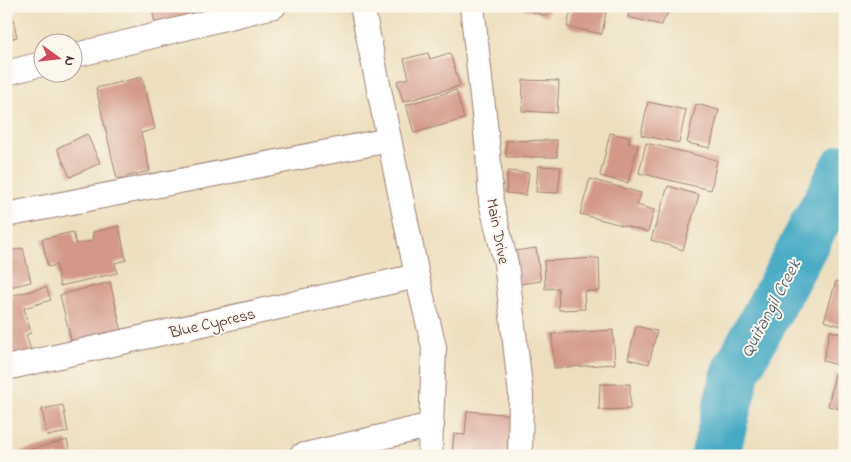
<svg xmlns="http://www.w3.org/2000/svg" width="851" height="462" viewBox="0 0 851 462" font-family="'Indie Flower',sans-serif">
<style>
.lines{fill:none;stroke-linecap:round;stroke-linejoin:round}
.river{stroke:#46aac5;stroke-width:49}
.building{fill:#d39888}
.street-casing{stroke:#9c7f74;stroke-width:26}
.street{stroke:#fff;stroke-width:24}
.labels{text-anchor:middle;stroke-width:4;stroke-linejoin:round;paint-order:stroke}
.street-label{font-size:16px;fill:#4a1f2b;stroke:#fbf7ec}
.water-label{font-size:18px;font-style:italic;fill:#485769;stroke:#fbf7ec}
</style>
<rect width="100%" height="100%" fill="#fbf7ec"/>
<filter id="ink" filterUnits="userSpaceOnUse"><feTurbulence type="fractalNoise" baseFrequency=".02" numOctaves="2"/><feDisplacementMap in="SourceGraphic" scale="10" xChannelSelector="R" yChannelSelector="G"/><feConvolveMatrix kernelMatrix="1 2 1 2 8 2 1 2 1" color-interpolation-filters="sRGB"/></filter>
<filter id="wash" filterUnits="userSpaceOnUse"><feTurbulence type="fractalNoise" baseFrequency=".0096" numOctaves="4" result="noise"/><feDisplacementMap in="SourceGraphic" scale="20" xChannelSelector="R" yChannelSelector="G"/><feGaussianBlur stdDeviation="1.12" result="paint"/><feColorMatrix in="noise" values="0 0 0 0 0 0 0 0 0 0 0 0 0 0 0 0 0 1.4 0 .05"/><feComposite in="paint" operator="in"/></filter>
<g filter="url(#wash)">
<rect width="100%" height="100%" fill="#eddfbe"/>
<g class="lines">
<path class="river" d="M 715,456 L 736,371 L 845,168"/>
</g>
<g id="blocks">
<path class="building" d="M 6,6 L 10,6 L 17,37 L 6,40 Z
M 151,6 L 217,6 L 218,13 L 156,26 Z
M 513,6 L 550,6 L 547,16 Z
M 572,6 L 606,12 L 602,34 L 567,27 Z
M 631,6 L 672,6 L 661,25 L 628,17 Z
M 428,53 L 430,59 L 450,53 L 460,86 L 403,102 L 397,81 L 409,78 L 404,59 Z
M 142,77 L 155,129 L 141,133 L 150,171 L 117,179 L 96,88 Z
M 523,80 L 559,81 L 557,113 L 522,111 Z
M 456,90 L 464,119 L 414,133 L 406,105 Z
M 648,102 L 686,110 L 679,143 L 641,135 Z
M 696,104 L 719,110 L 710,148 L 687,143 Z
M 610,133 L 630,137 L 628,143 L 638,145 L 628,183 L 600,176 Z
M 87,134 L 100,163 L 70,177 L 57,148 Z
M 557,140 L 557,157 L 506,157 L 506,141 Z
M 646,143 L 717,160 L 711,190 L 639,173 Z
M 538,166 L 561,167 L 558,193 L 536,192 Z
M 508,171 L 529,173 L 526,195 L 506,193 Z
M 590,179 L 641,193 L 637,205 L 654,210 L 648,232 L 580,214 Z
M 668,186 L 699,195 L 683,250 L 651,240 Z
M 119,226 L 126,260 L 115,263 L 117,273 L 60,286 L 56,265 L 48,267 L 42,239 L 73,232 L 76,244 L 92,241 L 93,232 Z
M 23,248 L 31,282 L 6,288 L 6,252 Z
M 536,248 L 541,281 L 520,284 L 515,251 Z
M 599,258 L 600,291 L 584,291 L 585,309 L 559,310 L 558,288 L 545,289 L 544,261 Z
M 836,281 L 845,284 L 845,327 L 824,321 Z
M 110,282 L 122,332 L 72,344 L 60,295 Z
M 46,287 L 51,300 L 24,308 L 31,333 L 26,335 L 33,357 L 6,362 L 6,297 Z
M 636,326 L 657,331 L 649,364 L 628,359 Z
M 613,330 L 615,364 L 554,368 L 552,334 Z
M 830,331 L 845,334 L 845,367 L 823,361 Z
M 835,374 L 845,376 L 845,410 L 828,406 Z
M 600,384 L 630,384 L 630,409 L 599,410 Z
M 63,405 L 68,432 L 47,436 L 42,409 Z
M 467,411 L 515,415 L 512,456 L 452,456 L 454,434 L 465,435 Z
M 67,440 L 71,456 L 21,456 L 20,452 Z
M 630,453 L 630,456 L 609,456 L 609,454 Z"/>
</g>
</g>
<g filter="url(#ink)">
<use href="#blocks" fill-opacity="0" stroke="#9c7f74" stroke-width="1"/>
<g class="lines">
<defs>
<path id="street" d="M 362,6 L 417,276 L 434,347 L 430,456
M 472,6 L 488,151 L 491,202 L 506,263 L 521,395 L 520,456
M 72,56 L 274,6
M 6,73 L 42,64
M 6,215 L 389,140
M 6,368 L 417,276
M 301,456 L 432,425"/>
</defs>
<use href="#street" class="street-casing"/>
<use href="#street" class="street"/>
</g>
</g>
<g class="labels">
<g class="street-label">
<text transform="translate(499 231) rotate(79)" y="6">Main Drive</text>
<text transform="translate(212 322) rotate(-13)" y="6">Blue Cypress</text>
</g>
<g class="water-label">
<text transform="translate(770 308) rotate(-62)" y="6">Quitangil Creek</text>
</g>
</g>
<rect width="851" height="462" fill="none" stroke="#fbf7ec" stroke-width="25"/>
<g transform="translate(58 58) rotate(105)"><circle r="24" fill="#fbf7ec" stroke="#b4a19f"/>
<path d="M0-4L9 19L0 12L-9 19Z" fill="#d1495b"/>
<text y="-8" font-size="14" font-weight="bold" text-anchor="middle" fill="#4a1f2b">N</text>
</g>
</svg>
